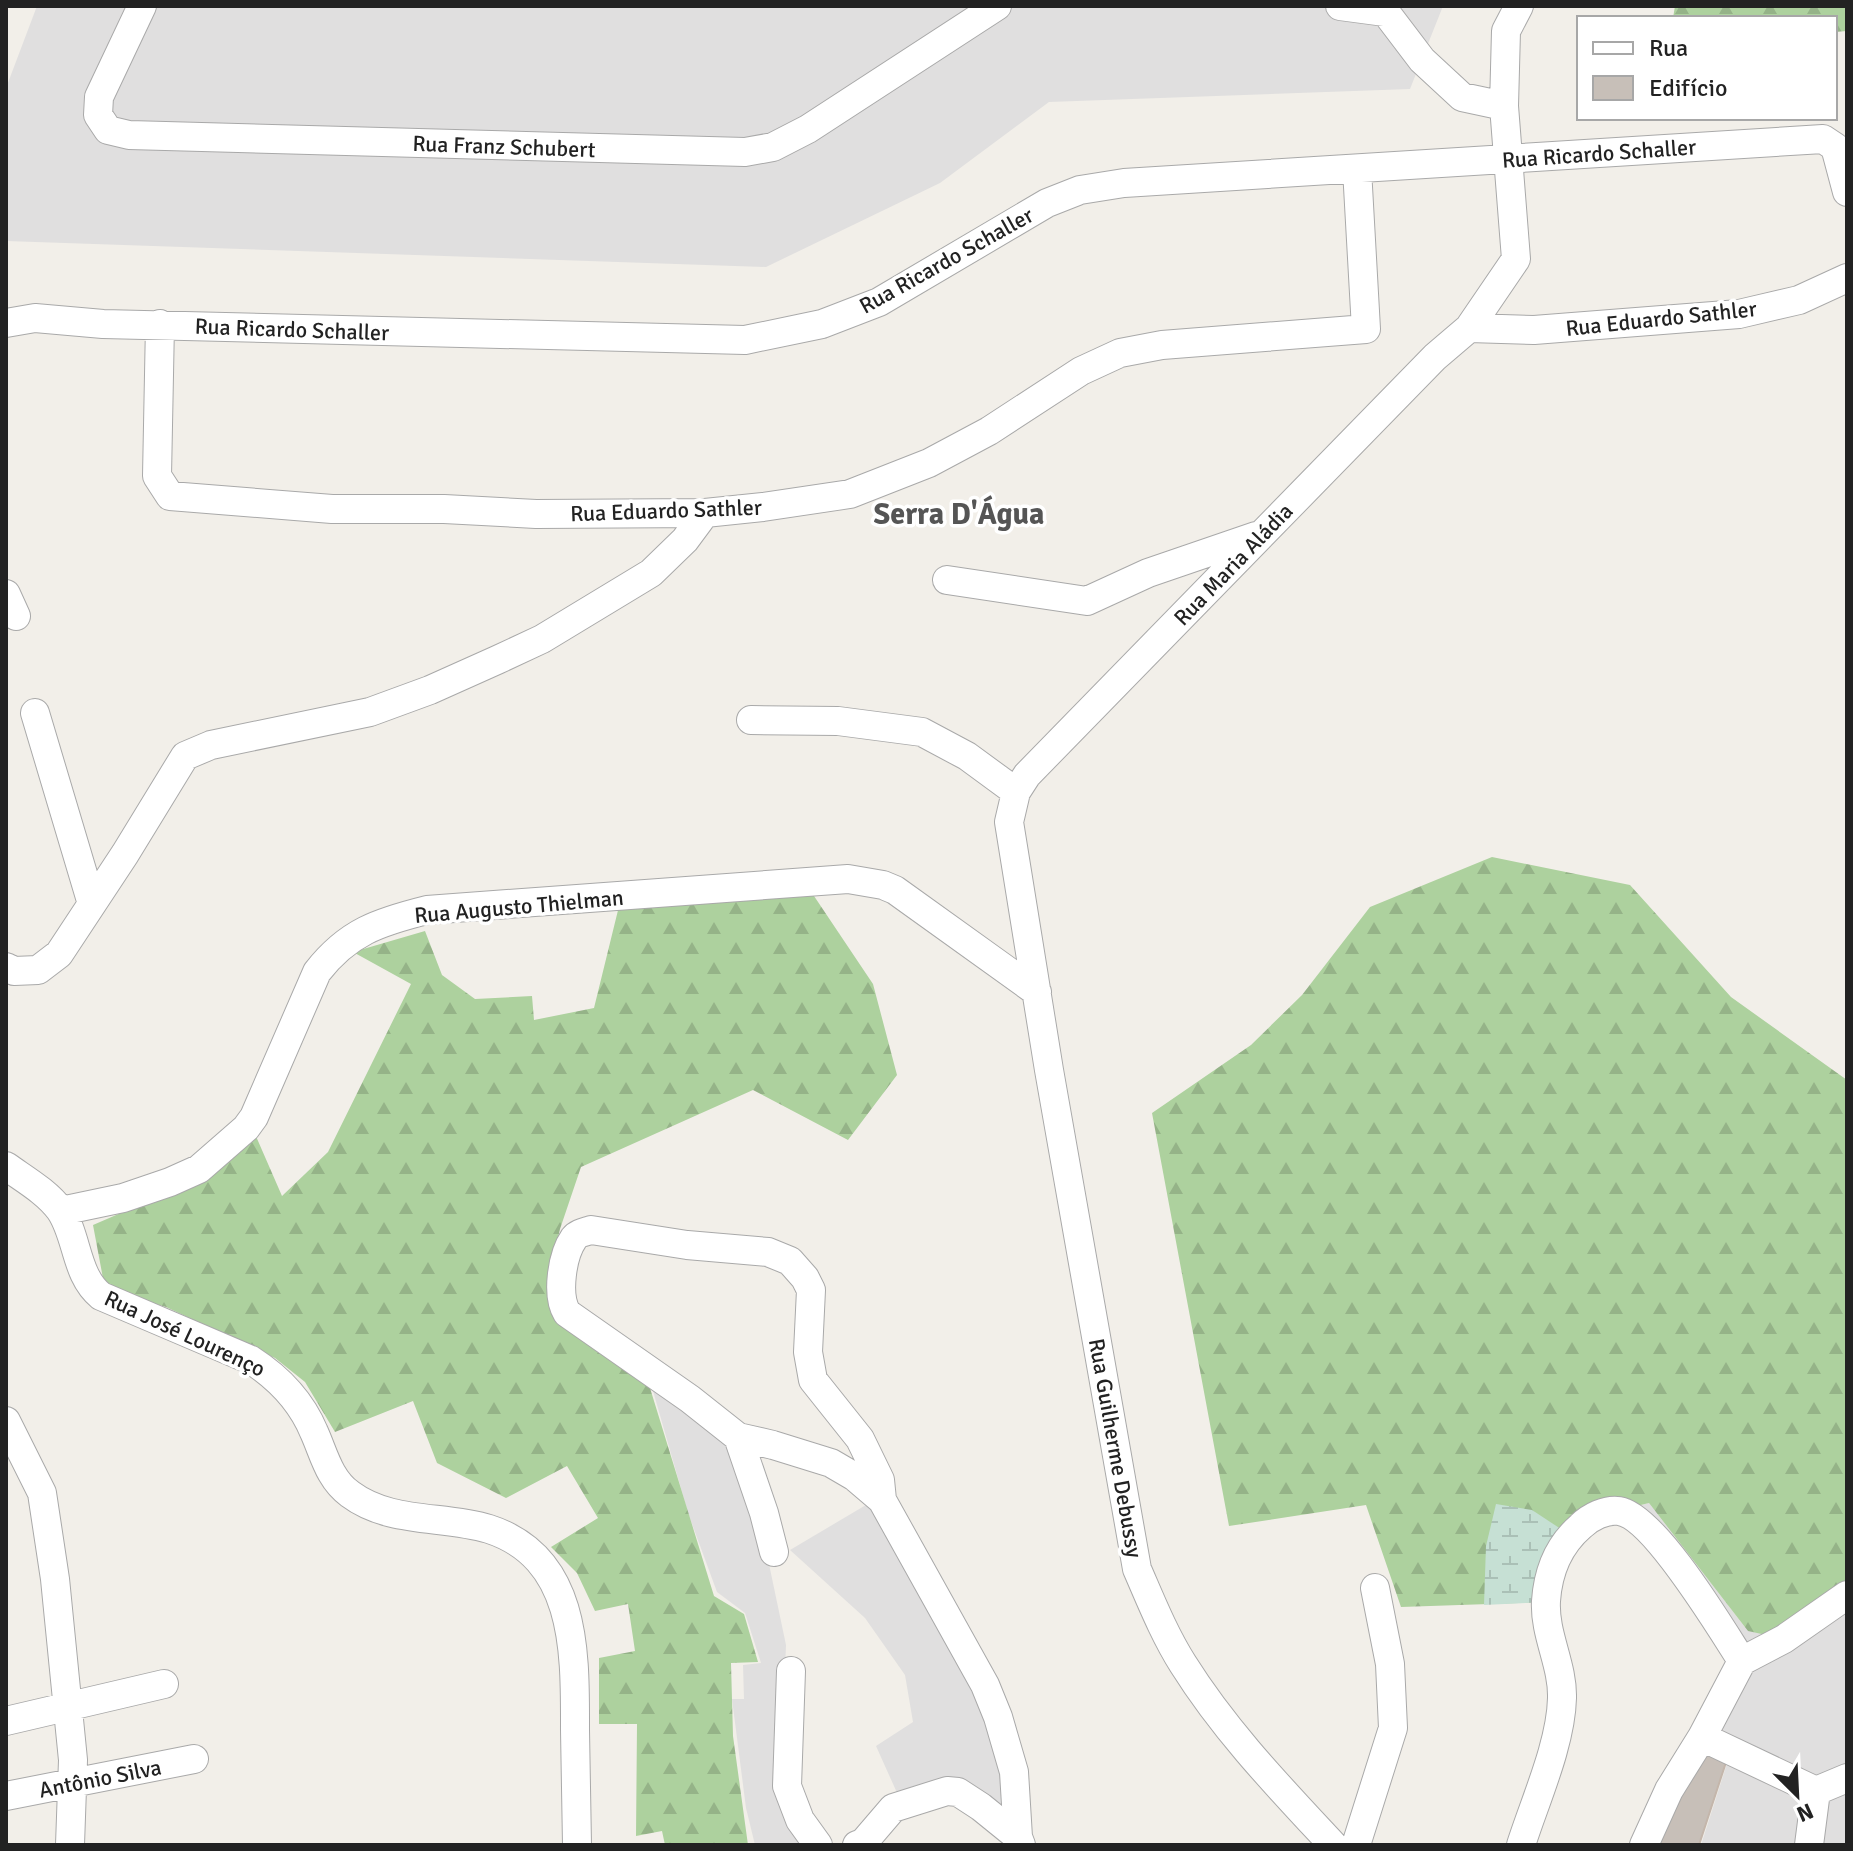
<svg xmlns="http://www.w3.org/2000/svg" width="1853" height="1851" viewBox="0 0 1853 1851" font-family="Signika,sans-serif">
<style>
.residential{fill:#e0dfdf}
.forest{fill:url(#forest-firs)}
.wetland{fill:url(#wetland-marsh)}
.building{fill:#c7bfb8;stroke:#c4b6ab;stroke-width:2}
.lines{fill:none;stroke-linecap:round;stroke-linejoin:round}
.minor-casing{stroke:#a9a9a9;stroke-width:30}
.minor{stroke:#fff;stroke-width:28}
.labels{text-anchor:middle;stroke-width:7;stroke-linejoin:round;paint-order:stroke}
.street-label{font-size:22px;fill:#222;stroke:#fff}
.district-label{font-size:30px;font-weight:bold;fill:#555;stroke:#fff}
</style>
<defs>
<pattern id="forest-firs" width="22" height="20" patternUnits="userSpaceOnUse" patternTransform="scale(2)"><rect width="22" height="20" fill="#add19e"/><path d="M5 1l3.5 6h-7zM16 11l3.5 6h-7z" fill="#95b388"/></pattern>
<pattern id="wetland-marsh" width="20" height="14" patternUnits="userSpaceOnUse" patternTransform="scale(2)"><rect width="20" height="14" fill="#c6e0d4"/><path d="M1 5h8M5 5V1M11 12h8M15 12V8" fill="none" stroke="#aac0b6"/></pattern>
</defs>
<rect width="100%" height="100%" fill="#f2efe9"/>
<path class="residential" d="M 37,6 L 1443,6 L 1410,89 L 1049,102 L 940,183 L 766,267 L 6,241 L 6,88 Z
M 649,1377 L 732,1451 L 765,1545 L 786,1645 L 782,1745 L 807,1845 L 755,1845 L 746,1808 L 732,1699 L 744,1699 L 743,1665 L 761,1663 L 745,1613 L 717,1592 L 688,1513 Z
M 871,1502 L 976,1695 L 1012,1812 L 898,1795 L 876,1746 L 913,1722 L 905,1675 L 865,1618 L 790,1550 Z
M 1649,1503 L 1748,1631 L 1847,1588 L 1847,1845 L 1701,1845 L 1731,1751 L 1818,1790 L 1705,1736 L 1742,1660 L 1652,1534 L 1591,1517 Z"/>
<path class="forest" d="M 1675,6 L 1847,6 L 1847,31 L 1835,32 L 1835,18 L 1673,18 Z
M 1492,857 L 1630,885 L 1731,997 L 1847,1080 L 1847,1588 L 1784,1639 L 1748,1631 L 1649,1503 L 1591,1517 L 1546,1602 L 1401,1607 L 1366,1505 L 1229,1526 L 1152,1113 L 1251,1045 L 1302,995 L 1370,907 Z
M 814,896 L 873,984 L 897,1075 L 848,1140 L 753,1090 L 581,1167 L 560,1229 L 552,1264 L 556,1313 L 646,1375 L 714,1596 L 744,1614 L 758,1662 L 731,1663 L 733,1736 L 748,1845 L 665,1845 L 662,1831 L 636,1836 L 637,1724 L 599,1724 L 599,1658 L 635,1651 L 628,1604 L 595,1611 L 577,1573 L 551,1547 L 598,1518 L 567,1466 L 506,1498 L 437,1463 L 413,1401 L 335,1432 L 305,1382 L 275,1358 L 166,1307 L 105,1289 L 93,1225 L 195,1181 L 255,1134 L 282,1196 L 328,1152 L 411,984 L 353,952 L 425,931 L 442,975 L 475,999 L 532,996 L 534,1020 L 594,1008 L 621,898 Z"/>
<path class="wetland" d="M 1496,1504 L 1532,1510 L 1570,1535 L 1546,1602 L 1484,1605 L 1486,1546 Z"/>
<path class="building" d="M 1702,1743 L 1729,1753 L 1699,1845 L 1654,1845 Z"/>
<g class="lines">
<defs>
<path id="minor" d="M 142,6 L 99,97 L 98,115 L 108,130 L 129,135 L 745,152 L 773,147 L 808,129 L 997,6
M 1340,6 L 1385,12
M 1381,6 L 1422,60 L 1462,97 L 1504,106
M 6,323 L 35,318 L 103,324 L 745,340 L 822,324 L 879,302 L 1047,203 L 1080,190 L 1124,183 L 1823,139 L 1835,147 L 1847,192
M 160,324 L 157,476 L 170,496 L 332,509 L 444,509 L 536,514 L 705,513 L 763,507 L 850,494 L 929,463 L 989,431 L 1081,371 L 1120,353 L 1162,345 L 1366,329 L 1357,169
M 1469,328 L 1534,330 L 1739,314 L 1799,300 L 1847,278
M 947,580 L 1087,601 L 1148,573 L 1256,536
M 6,594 L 16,616
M 35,713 L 92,904
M 751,720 L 838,721 L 922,732 L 967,756 L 1016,792
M 6,967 L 14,971 L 38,970 L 59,954 L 125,854 L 185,756 L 211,745 L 370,712 L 430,690 L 497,660 L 542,639 L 651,573 L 685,540 L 705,513
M 6,1166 C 24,1179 47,1192 60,1210 C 78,1236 75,1275 101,1296 L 251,1360 C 279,1378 301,1401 314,1432 C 324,1454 329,1479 350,1494 C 390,1524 443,1515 489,1529 C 578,1558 575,1654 575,1730 C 576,1768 576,1807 577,1845
M 61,1211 L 123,1198 L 170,1182 L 199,1169 L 246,1128 L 254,1117 L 317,972 C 348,932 379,922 427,910 L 848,879 L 883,885 L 895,890 L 1037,992
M 6,1421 L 42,1493 L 55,1579 L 73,1760 L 70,1845
M 738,1437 L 764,1513 L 774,1552
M 882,1500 L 880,1480 L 860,1439 L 813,1380 L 808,1352 L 811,1290 L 805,1278 L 790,1261 L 768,1252 L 687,1245 L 591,1230 C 585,1232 578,1233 574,1238 C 562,1255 556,1295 567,1313 L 690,1399 L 738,1437 L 773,1445 L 831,1463 L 855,1477 L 882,1500 L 985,1685 L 998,1717 L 1014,1772 L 1018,1837 L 1021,1845
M 791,1671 L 787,1786 L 800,1820 L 818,1845
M 6,1721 L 164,1684
M 1702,1737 L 1816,1791
M 1816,1791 L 1847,1778
M 6,1796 L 194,1759
M 857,1845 L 863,1843 L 893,1808 L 947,1791 L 958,1792 L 981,1807 L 1018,1837
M 1333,1845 C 1279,1787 1225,1731 1183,1664 C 1164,1634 1151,1601 1137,1569 L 1049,1070 L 1009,822 L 1016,792 L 1027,775 L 1435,357 L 1469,328 L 1516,259 L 1504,106 L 1506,31 L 1519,6
M 1356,1845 L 1393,1728 L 1390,1664 L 1375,1588
M 1521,1845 C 1535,1801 1561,1744 1562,1698 C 1563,1665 1544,1634 1546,1601 C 1548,1572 1559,1545 1581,1526 C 1590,1517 1606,1509 1619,1511 C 1654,1516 1722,1630 1742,1661
M 1644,1845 L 1669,1790 L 1702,1737 L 1742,1661 L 1784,1639 L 1847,1595
M 1809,1845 L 1816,1791"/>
</defs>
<use href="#minor" class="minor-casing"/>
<use href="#minor" class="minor"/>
</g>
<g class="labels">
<g class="street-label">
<text transform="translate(504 146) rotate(2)" y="8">Rua Franz Schubert</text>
<text transform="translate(1599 153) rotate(-4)" y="8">Rua Ricardo Schaller</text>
<text transform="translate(946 260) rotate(-29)" y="8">Rua Ricardo Schaller</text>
<text transform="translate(1661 318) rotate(-6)" y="8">Rua Eduardo Sathler</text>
<text transform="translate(292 329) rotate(2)" y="8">Rua Ricardo Schaller</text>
<text transform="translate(666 510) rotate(-2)" y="8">Rua Eduardo Sathler</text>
<text transform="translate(1233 564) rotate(-46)" y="8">Rua Maria Aládia</text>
<text transform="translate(519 906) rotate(-5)" y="8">Rua Augusto Thielman</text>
<text transform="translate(185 1333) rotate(25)" y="8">Rua José Lourenço</text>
<text transform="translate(1116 1448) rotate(80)" y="8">Rua Guilherme Debussy</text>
<text transform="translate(100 1778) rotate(-11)" y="8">Antônio Silva</text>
</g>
<g class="district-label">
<text x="959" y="524">Serra D'Água</text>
</g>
</g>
<rect width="1853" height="1851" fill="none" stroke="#222222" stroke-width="16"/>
<rect x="1577" y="16" width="260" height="104" fill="#ffffff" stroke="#a7a7a7" stroke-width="2"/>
<rect x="1593" y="42" width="40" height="12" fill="#ffffff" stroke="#a7a7a7" stroke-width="2"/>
<text x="1649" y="56" font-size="24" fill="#222222">Rua</text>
<rect x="1593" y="76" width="40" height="24" fill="#c7bfb8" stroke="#a7a7a7" stroke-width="2"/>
<text x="1649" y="96" font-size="24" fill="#222222">Edifício</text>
<g transform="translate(1797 1795) rotate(156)" stroke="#ffffff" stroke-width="6" paint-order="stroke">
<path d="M0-6L14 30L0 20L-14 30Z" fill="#222222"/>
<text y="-12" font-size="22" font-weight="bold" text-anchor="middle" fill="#222222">N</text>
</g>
</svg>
